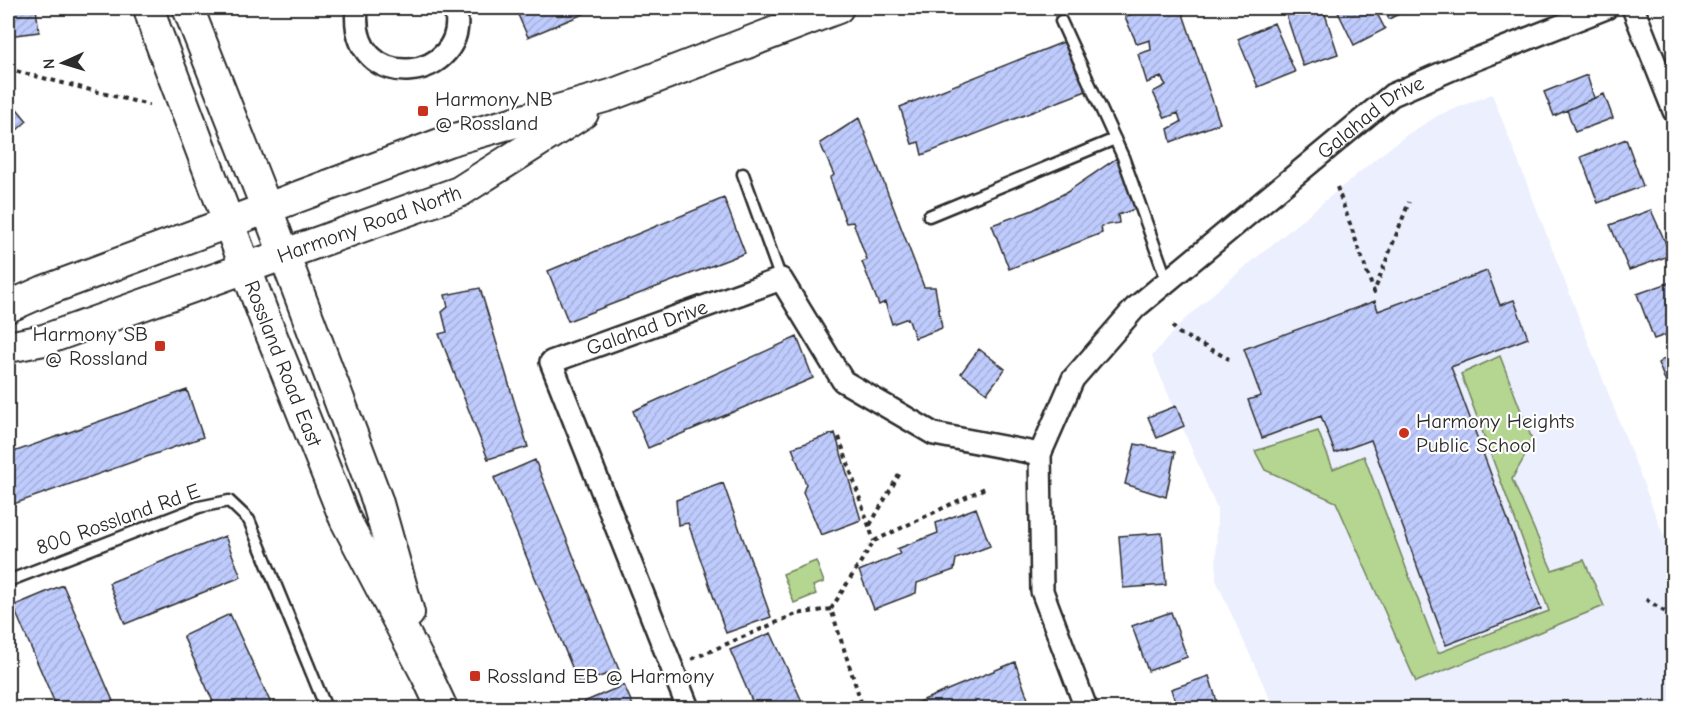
<svg xmlns="http://www.w3.org/2000/svg" width="1681" height="716" viewBox="0 0 1681 716" font-family="'Comic Neue',sans-serif">
<style>
.built{fill:#eceffe}
.park{fill:#b4d690;stroke:#70805e;stroke-width:1.5}
.building{fill:url(#building-hatch);stroke:#2b2b2b;stroke-width:1.5}
.lines{fill:none;stroke-linecap:round;stroke-linejoin:round}
.lane-casing{stroke:#2b2b2b;stroke-width:15}
.street-casing{stroke:#2b2b2b;stroke-width:26}
.secondary-casing{stroke:#2b2b2b;stroke-width:34}
.path{stroke:#2b2b2b;stroke-width:4;stroke-dasharray:4.5 4.5;stroke-linecap:butt}
.lane{stroke:#fff;stroke-width:10}
.street{stroke:#fff;stroke-width:21}
.secondary{stroke:#fff;stroke-width:30}
.poi-dot{fill:#c8321e;stroke:#fff;stroke-width:2}
.labels{text-anchor:middle;stroke-width:4.5;stroke-linejoin:round;paint-order:stroke}
.poi-label{font-size:21px;fill:#2b2b2b;stroke:#fff;text-anchor:start}
.street-label{font-size:21px;fill:#2b2b2b;stroke:#fff}
</style>
<defs>
<pattern id="building-hatch" width="6" height="6" patternUnits="userSpaceOnUse" patternTransform="scale(1.5)"><rect width="6" height="6" fill="#becbfc"/><path d="M-1 1l2-2M0 6l6-6M5 7l2-2" fill="none" stroke="#a3aed8"/></pattern>
</defs>
<rect width="100%" height="100%" fill="#fff"/>
<filter id="ink" filterUnits="userSpaceOnUse"><feTurbulence type="fractalNoise" baseFrequency=".0167" numOctaves="2"/><feDisplacementMap in="SourceGraphic" scale="12" xChannelSelector="R" yChannelSelector="G"/><feConvolveMatrix kernelMatrix="1 2 1 2 8 2 1 2 1" color-interpolation-filters="sRGB"/></filter>
<g filter="url(#ink)">
<path class="built" d="M 1492,94 L 1673,560 L 1673,708 L 1274,708 L 1216,580 L 1217,509 L 1152,356 L 1182,322 L 1215,292 L 1379,156 L 1408,134 L 1439,115 Z"/>
<path class="park" d="M 1500,356 L 1533,442 L 1512,479 L 1552,570 L 1584,560 L 1604,606 L 1416,682 L 1336,502 L 1265,470 L 1255,451 L 1318,431 L 1333,469 L 1364,456 L 1438,653 L 1549,611 L 1461,374 Z
M 816,561 L 824,582 L 813,586 L 816,594 L 794,603 L 783,574 Z"/>
<path class="building" d="M 8,8 L 36,8 L 39,32 L 8,36 Z
M 515,8 L 586,8 L 588,12 L 528,37 Z
M 1135,8 L 1181,8 L 1220,123 L 1171,142 L 1168,129 L 1181,122 L 1178,113 L 1165,118 L 1153,92 L 1166,85 L 1161,77 L 1147,83 L 1138,54 L 1151,50 L 1150,40 L 1137,44 L 1125,17 L 1135,13 Z
M 1284,8 L 1323,8 L 1338,54 L 1303,66 Z
M 1336,8 L 1374,8 L 1385,29 L 1354,45 Z
M 1384,8 L 1411,8 L 1389,19 Z
M 1274,23 L 1295,72 L 1258,87 L 1238,39 Z
M 1066,41 L 1086,91 L 922,155 L 919,142 L 912,144 L 900,107 Z
M 1587,75 L 1594,98 L 1554,116 L 1544,92 Z
M 1604,94 L 1613,118 L 1575,132 L 1567,110 Z
M 8,98 L 27,121 L 8,138 Z
M 859,118 L 924,287 L 935,287 L 942,328 L 915,338 L 908,318 L 892,324 L 885,302 L 879,305 L 862,262 L 867,260 L 853,222 L 846,223 L 830,178 L 834,175 L 820,143 Z
M 1626,139 L 1643,186 L 1598,203 L 1581,157 Z
M 1117,158 L 1135,209 L 1118,215 L 1119,223 L 1101,226 L 1102,233 L 1009,269 L 992,225 L 1033,210 L 1067,192 Z
M 724,198 L 745,253 L 568,321 L 548,271 Z
M 1651,210 L 1671,255 L 1629,270 L 1610,225 Z
M 1487,271 L 1500,305 L 1514,300 L 1528,338 L 1451,367 L 1541,609 L 1446,645 L 1371,440 L 1335,453 L 1321,416 L 1262,438 L 1248,400 L 1261,396 L 1244,349 L 1375,301 L 1378,311 Z
M 1674,281 L 1674,332 L 1654,339 L 1637,294 Z
M 480,288 L 528,447 L 488,459 L 439,334 L 447,332 L 442,312 L 448,307 L 445,295 Z
M 797,337 L 813,378 L 648,448 L 633,411 Z
M 979,349 L 1005,369 L 987,393 L 961,373 Z
M 1673,353 L 1674,385 L 1667,385 L 1658,363 Z
M 187,390 L 203,437 L 8,506 L 8,454 Z
M 1176,406 L 1184,426 L 1157,438 L 1148,417 Z
M 835,433 L 861,520 L 821,535 L 803,492 L 806,484 L 792,448 Z
M 1135,444 L 1175,452 L 1166,497 L 1125,484 Z
M 535,460 L 619,670 L 579,684 L 494,478 Z
M 723,483 L 771,617 L 726,633 L 688,523 L 678,525 L 676,500 Z
M 976,508 L 990,546 L 956,559 L 954,570 L 917,583 L 916,593 L 874,609 L 859,571 L 900,554 L 897,549 L 938,533 L 936,523 Z
M 1162,533 L 1166,585 L 1123,588 L 1119,536 Z
M 225,536 L 241,577 L 125,624 L 109,583 Z
M 63,585 L 116,708 L 57,708 L 13,606 Z
M 1171,612 L 1187,657 L 1148,671 L 1132,626 Z
M 230,614 L 273,708 L 216,708 L 183,636 Z
M 771,633 L 805,708 L 755,708 L 730,650 Z
M 1015,662 L 1029,702 L 1011,708 L 904,708 Z
M 1209,676 L 1219,708 L 1177,708 L 1171,689 Z
M 624,685 L 634,708 L 587,708 L 584,702 Z"/>
<g class="lines">
<defs>
<path id="lane" d="M 1061,21 L 1123,157 L 1167,281
M 743,174 L 781,279
M 929,216 L 1115,139
M 8,581 L 199,507 L 229,501 L 249,520 L 326,708"/>
<g id="street">
<path d="M 357,8 C 348,99 473,82 455,8"/>
<path d="M 1633,8 L 1674,111"/>
<path id="s1" d="M 688,708 L 551,362 L 781,279 L 843,381 L 934,434 L 1040,454"/>
<path id="s2" d="M 1086,708 L 1042,591 L 1040,454 L 1073,379 L 1135,308 L 1392,95 L 1461,65 L 1606,8"/>
</g>
<g id="secondary">
<path id="s3" d="M 149,8 L 155,28 L 265,319 L 345,519 L 427,676 L 442,708"/>
<path d="M 188,8 L 267,209 L 377,500 L 409,613"/>
<path d="M 8,307 L 44,291 L 448,141 L 611,95 L 838,8"/>
<path id="s4" d="M 8,347 L 44,340 L 459,192 L 583,113"/>
</g>
</defs>
<use href="#lane" class="lane-casing"/>
<use href="#street" class="street-casing"/>
<use href="#secondary" class="secondary-casing"/>
<path class="path" d="M 8,69 L 149,105
M 1337,187 L 1374,292 L 1409,202
M 1172,326 L 1179,333 L 1229,359
M 839,437 L 874,541
M 870,525 L 900,473
M 1646,599 L 1674,618
M 831,609 L 874,541 L 985,488
M 692,659 L 796,614 L 831,609 L 863,708"/>
<use href="#lane" class="lane"/>
<use href="#street" class="street"/>
<use href="#secondary" class="secondary"/>
</g>
</g>
<g class="poi-dot">
<rect x="417" y="105" width="12" height="12" rx="3"/>
<rect x="154" y="340" width="12" height="12" rx="3"/>
<circle cx="1404" cy="433" r="6"/>
<rect x="469" y="670" width="12" height="12" rx="3"/>
</g>
<g class="labels">
<g class="poi-label">
<text x="435" y="106">Harmony NB<tspan x="435" dy="24">@ Rossland</tspan></text>
<text x="148" y="341" text-anchor="end">Harmony SB<tspan x="148" dy="24">@ Rossland</tspan></text>
<text x="1416" y="428">Harmony Heights<tspan x="1416" dy="24">Public School</tspan></text>
<text x="487" y="683">Rossland EB @ Harmony</text>
</g>
<g class="street-label">
<text dy="7" stroke="none"><textPath href="#s2" startOffset="742">Galahad Drive</textPath></text>
<text dy="7" stroke="none"><textPath href="#s4" startOffset="382">Harmony Road North</textPath></text>
<text dy="7" stroke="none"><textPath href="#s1" startOffset="474">Galahad Drive</textPath></text>
<text dy="7" stroke="none"><textPath href="#s3" startOffset="380">Rossland Road East</textPath></text>
<text transform="translate(118 519) rotate(-20)" y="7">800 Rossland Rd E</text>
</g>
</g>
<rect width="1681" height="716" fill="none" stroke="#fff" stroke-width="30"/>
<rect x="15" y="15" width="1651" height="686" fill="none" stroke="#2b2b2b" stroke-width="2" filter="url(#ink)"/>
<g transform="translate(63 63) rotate(266)" stroke="#ffffff" stroke-width="4.5" paint-order="stroke">
<path d="M0-4.5L10 22L0 15L-10 22Z" fill="#2b2b2b"/>
<text y="-9" font-size="16" font-weight="bold" text-anchor="middle" fill="#2b2b2b">N</text>
</g>
</svg>
